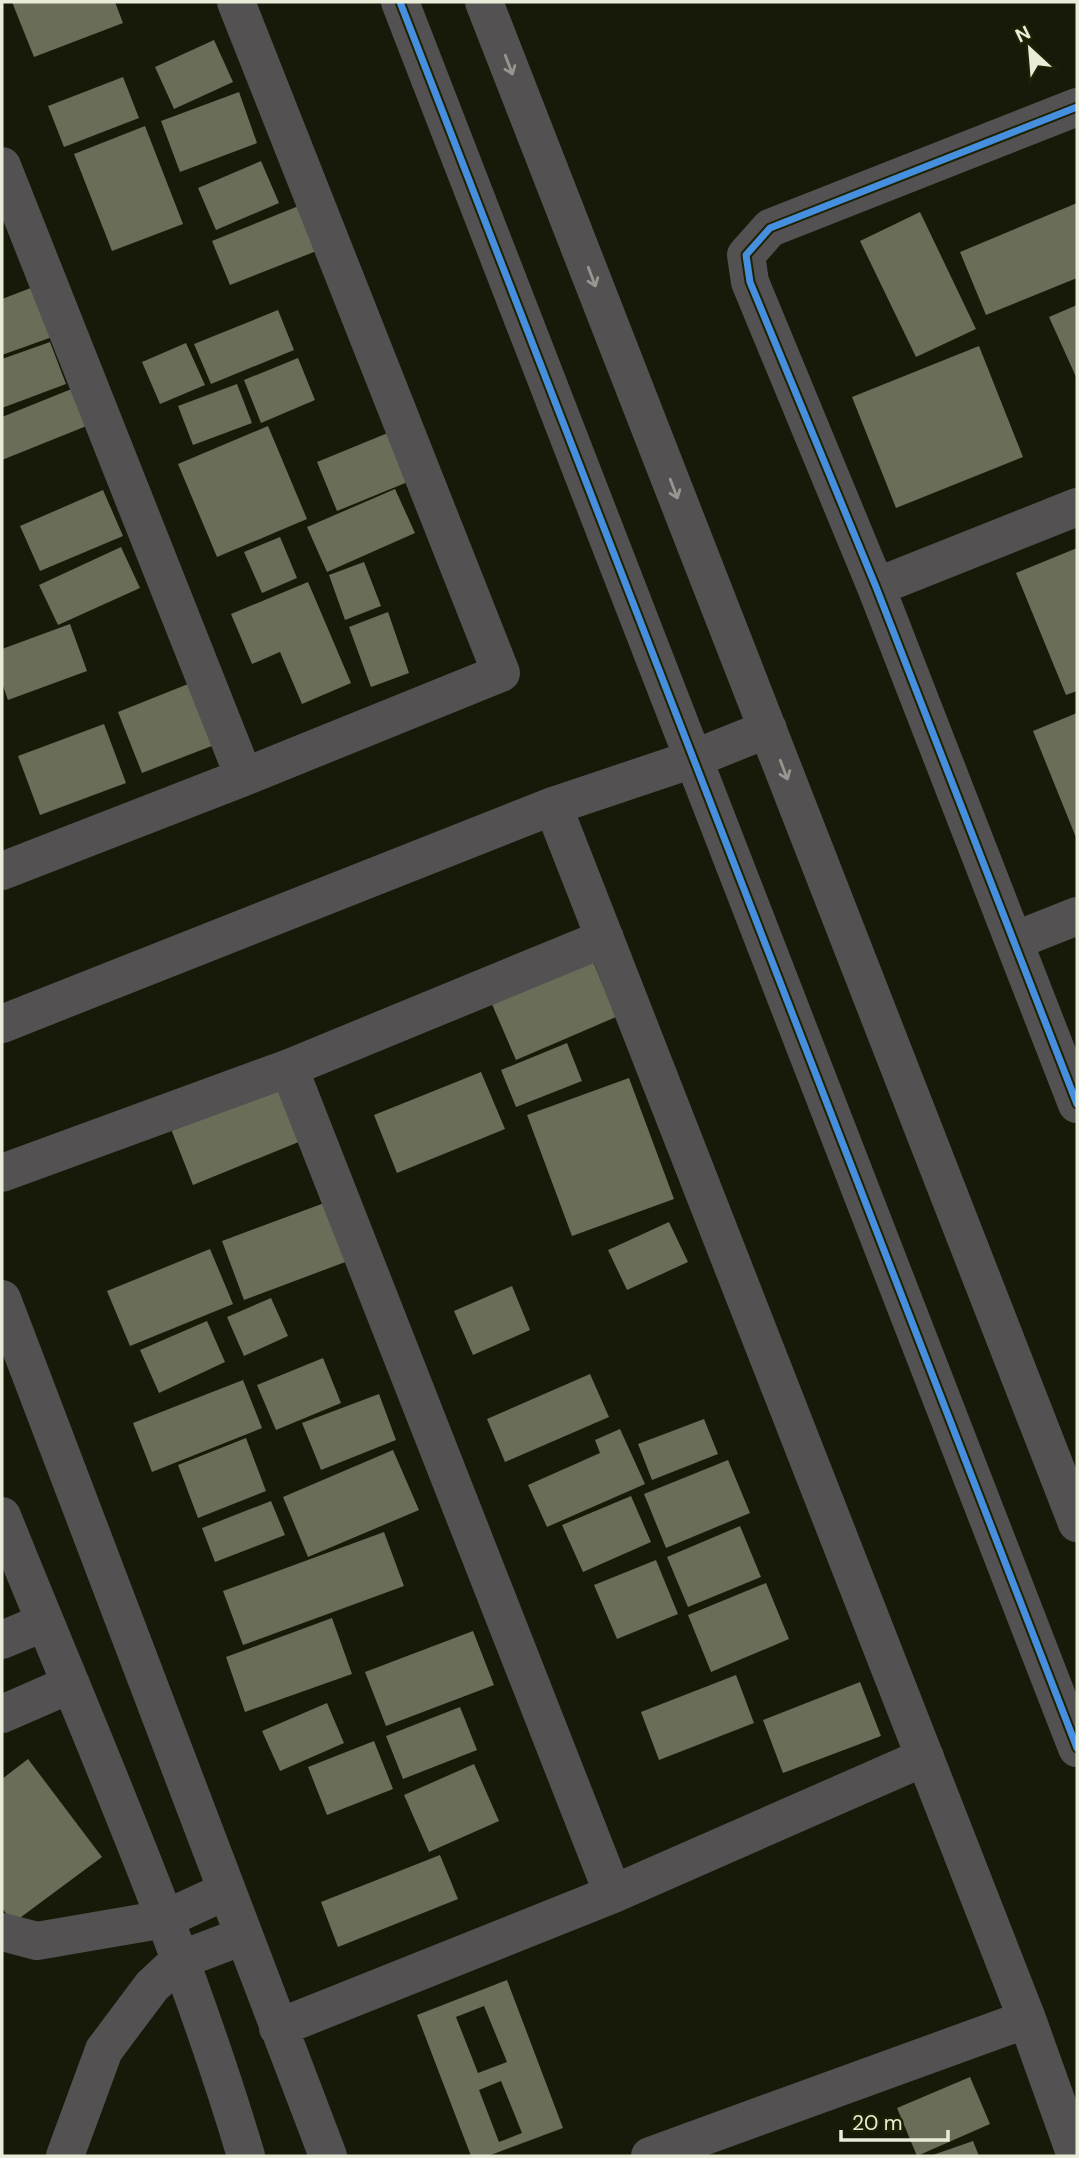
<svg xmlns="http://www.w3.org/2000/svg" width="1079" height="2158" viewBox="0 0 1079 2158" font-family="'DM Sans',sans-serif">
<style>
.building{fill:#6a6d58;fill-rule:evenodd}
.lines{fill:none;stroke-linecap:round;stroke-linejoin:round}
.minor{stroke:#545152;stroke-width:38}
.cycleway-casing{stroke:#1e2102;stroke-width:11}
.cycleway{stroke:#468fdf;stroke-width:7}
.oneway{stroke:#97978f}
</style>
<rect width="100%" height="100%" fill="#181a09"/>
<path class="building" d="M 12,2 L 115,2 L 123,23 L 34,57 Z
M 214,40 L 233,82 L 174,109 L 155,67 Z
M 123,77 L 139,118 L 64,147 L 48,106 Z
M 239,92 L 257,143 L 180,172 L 161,121 Z
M 145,126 L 183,224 L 112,251 L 74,154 Z
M 261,161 L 279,203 L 216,230 L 198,188 Z
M 1077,203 L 1077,278 L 986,315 L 960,252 Z
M 301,205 L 319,250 L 230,285 L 212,241 Z
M 920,212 L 976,329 L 916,357 L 860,241 Z
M 36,286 L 55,336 L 2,355 L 2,299 Z
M 1077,305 L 1077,379 L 1049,317 Z
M 278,310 L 294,350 L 211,384 L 194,344 Z
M 50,342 L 66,384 L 2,408 L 2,359 Z
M 186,343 L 205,385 L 160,404 L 142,362 Z
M 979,346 L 1023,457 L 896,508 L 852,397 Z
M 298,358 L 315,400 L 261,423 L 244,380 Z
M 237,384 L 252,423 L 193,445 L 178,406 Z
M 74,388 L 89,425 L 2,460 L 2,417 Z
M 268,426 L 307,519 L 217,557 L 178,464 Z
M 395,430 L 415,479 L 337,511 L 317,462 Z
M 395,489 L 415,533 L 327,572 L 307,527 Z
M 103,490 L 123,536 L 40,571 L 20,526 Z
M 280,537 L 297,578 L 262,593 L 244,552 Z
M 121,547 L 140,588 L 58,625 L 39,585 Z
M 1077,548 L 1077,691 L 1066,695 L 1016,573 Z
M 364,562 L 381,606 L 345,620 L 329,575 Z
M 308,582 L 351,683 L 302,704 L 280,652 L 252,664 L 231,614 Z
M 388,612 L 409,673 L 371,687 L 349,627 Z
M 70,624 L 87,671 L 8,700 L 2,683 L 2,649 Z
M 198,680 L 222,742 L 142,773 L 118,712 Z
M 1077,713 L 1077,840 L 1033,731 Z
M 104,724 L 126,783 L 40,815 L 18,756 Z
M 592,959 L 616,1017 L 516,1060 L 491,1002 Z
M 567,1043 L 582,1081 L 516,1107 L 501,1070 Z
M 481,1072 L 505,1129 L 397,1173 L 374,1115 Z
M 281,1077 L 306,1139 L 193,1185 L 169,1124 Z
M 629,1078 L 674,1199 L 572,1236 L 527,1115 Z
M 327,1202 L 348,1261 L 244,1300 L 222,1241 Z
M 669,1222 L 688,1262 L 627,1290 L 608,1250 Z
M 210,1249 L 233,1304 L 130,1346 L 107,1291 Z
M 512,1286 L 530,1330 L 473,1355 L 454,1311 Z
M 271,1298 L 288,1336 L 244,1356 L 227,1317 Z
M 207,1321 L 225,1362 L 159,1393 L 140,1350 Z
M 323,1358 L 341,1403 L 276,1430 L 257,1385 Z
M 590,1374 L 609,1417 L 505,1462 L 487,1419 Z
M 243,1380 L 262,1428 L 152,1472 L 133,1423 Z
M 379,1394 L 396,1440 L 321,1470 L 302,1423 Z
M 704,1419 L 718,1454 L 652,1480 L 638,1444 Z
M 620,1429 L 645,1484 L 547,1527 L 528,1485 L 600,1453 L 595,1440 Z
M 246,1438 L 266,1491 L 198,1518 L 178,1465 Z
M 393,1450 L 419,1510 L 308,1557 L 283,1497 Z
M 728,1460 L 750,1513 L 666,1548 L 644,1494 Z
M 631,1496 L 651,1542 L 583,1572 L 562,1525 Z
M 271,1501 L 285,1535 L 215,1562 L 202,1528 Z
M 740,1526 L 761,1577 L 688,1607 L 667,1557 Z
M 384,1532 L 404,1586 L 243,1645 L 223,1591 Z
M 656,1560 L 678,1614 L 617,1639 L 594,1585 Z
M 766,1583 L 789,1639 L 711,1672 L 688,1615 Z
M 332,1618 L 352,1674 L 245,1712 L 226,1657 Z
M 473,1631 L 494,1685 L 386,1726 L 365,1672 Z
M 736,1675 L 754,1723 L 659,1760 L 641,1712 Z
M 860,1682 L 881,1736 L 783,1773 L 763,1720 Z
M 327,1703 L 344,1743 L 280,1771 L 262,1731 Z
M 460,1707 L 477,1750 L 403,1779 L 386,1736 Z
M 374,1741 L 393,1789 L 327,1815 L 308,1767 Z
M 28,1759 L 102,1857 L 13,1923 L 2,1908 L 2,1779 Z
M 474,1764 L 499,1821 L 429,1852 L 404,1795 Z
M 440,1855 L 458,1899 L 338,1947 L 321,1902 Z
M 507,1980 L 563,2128 L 488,2156 L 471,2156 L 417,2015 ZM 484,2006 L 507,2062 L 478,2073 L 456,2017 ZM 501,2081 L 522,2133 L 499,2142 L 479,2090 Z
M 970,2077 L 990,2124 L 917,2156 L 897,2108 Z
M 973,2141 L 979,2156 L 930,2156 Z"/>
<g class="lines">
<path class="minor" d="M 400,2 L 1077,1748
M 484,2 L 1077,1523
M 1077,107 L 770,228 L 746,255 L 750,282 L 876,587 L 1077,1104
M 2,166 L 244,777
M 876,587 L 1077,507
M 553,806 L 1027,2019 L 1076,2156
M 2,871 L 244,777 L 501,673 L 236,2
M 1014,941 L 1077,916
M 2,1024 L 553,806 L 693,759 L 768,729
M 289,1068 L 613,1894
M 2,1173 L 289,1068 L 605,938
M 2,1299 L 328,2156
M 2,1516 C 87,1728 181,1937 246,2156
M 2,1640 L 45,1622
M 2,1714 L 71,1684
M 2,1932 L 37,1941 L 165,1919 L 226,1891
M 278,2028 L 613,1894 L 925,1757
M 65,2156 L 104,2050 L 152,1986 L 180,1960 L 243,1936
M 650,2156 L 1027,2019"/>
<defs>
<path id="cycleway" d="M 400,2 L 1077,1748
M 1077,107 L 770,228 L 746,255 L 750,282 L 876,587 L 1077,1104"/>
</defs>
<use href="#cycleway" class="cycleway-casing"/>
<use href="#cycleway" class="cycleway"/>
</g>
<defs><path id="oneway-shaft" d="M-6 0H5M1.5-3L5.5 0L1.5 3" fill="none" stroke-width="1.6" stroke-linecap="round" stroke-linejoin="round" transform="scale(1.75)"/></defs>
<g class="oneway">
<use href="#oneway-shaft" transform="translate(509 65) rotate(69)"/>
<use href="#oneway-shaft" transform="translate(592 277) rotate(69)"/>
<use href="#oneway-shaft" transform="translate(674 489) rotate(69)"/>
<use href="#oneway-shaft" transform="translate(784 770) rotate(69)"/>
</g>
<rect width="1079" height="2158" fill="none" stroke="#e9ecd9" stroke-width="7"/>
<g transform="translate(1030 49) rotate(334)" stroke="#1e2102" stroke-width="5" paint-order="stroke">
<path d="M0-5L12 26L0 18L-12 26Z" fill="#e9ecd9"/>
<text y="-10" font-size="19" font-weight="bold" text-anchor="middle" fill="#e9ecd9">N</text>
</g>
<path d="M841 2130v10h107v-10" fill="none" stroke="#e9ecd9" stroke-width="3.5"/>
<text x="852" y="2130" font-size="21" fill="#e9ecd9" stroke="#1e2102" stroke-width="5" paint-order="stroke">20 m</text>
</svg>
